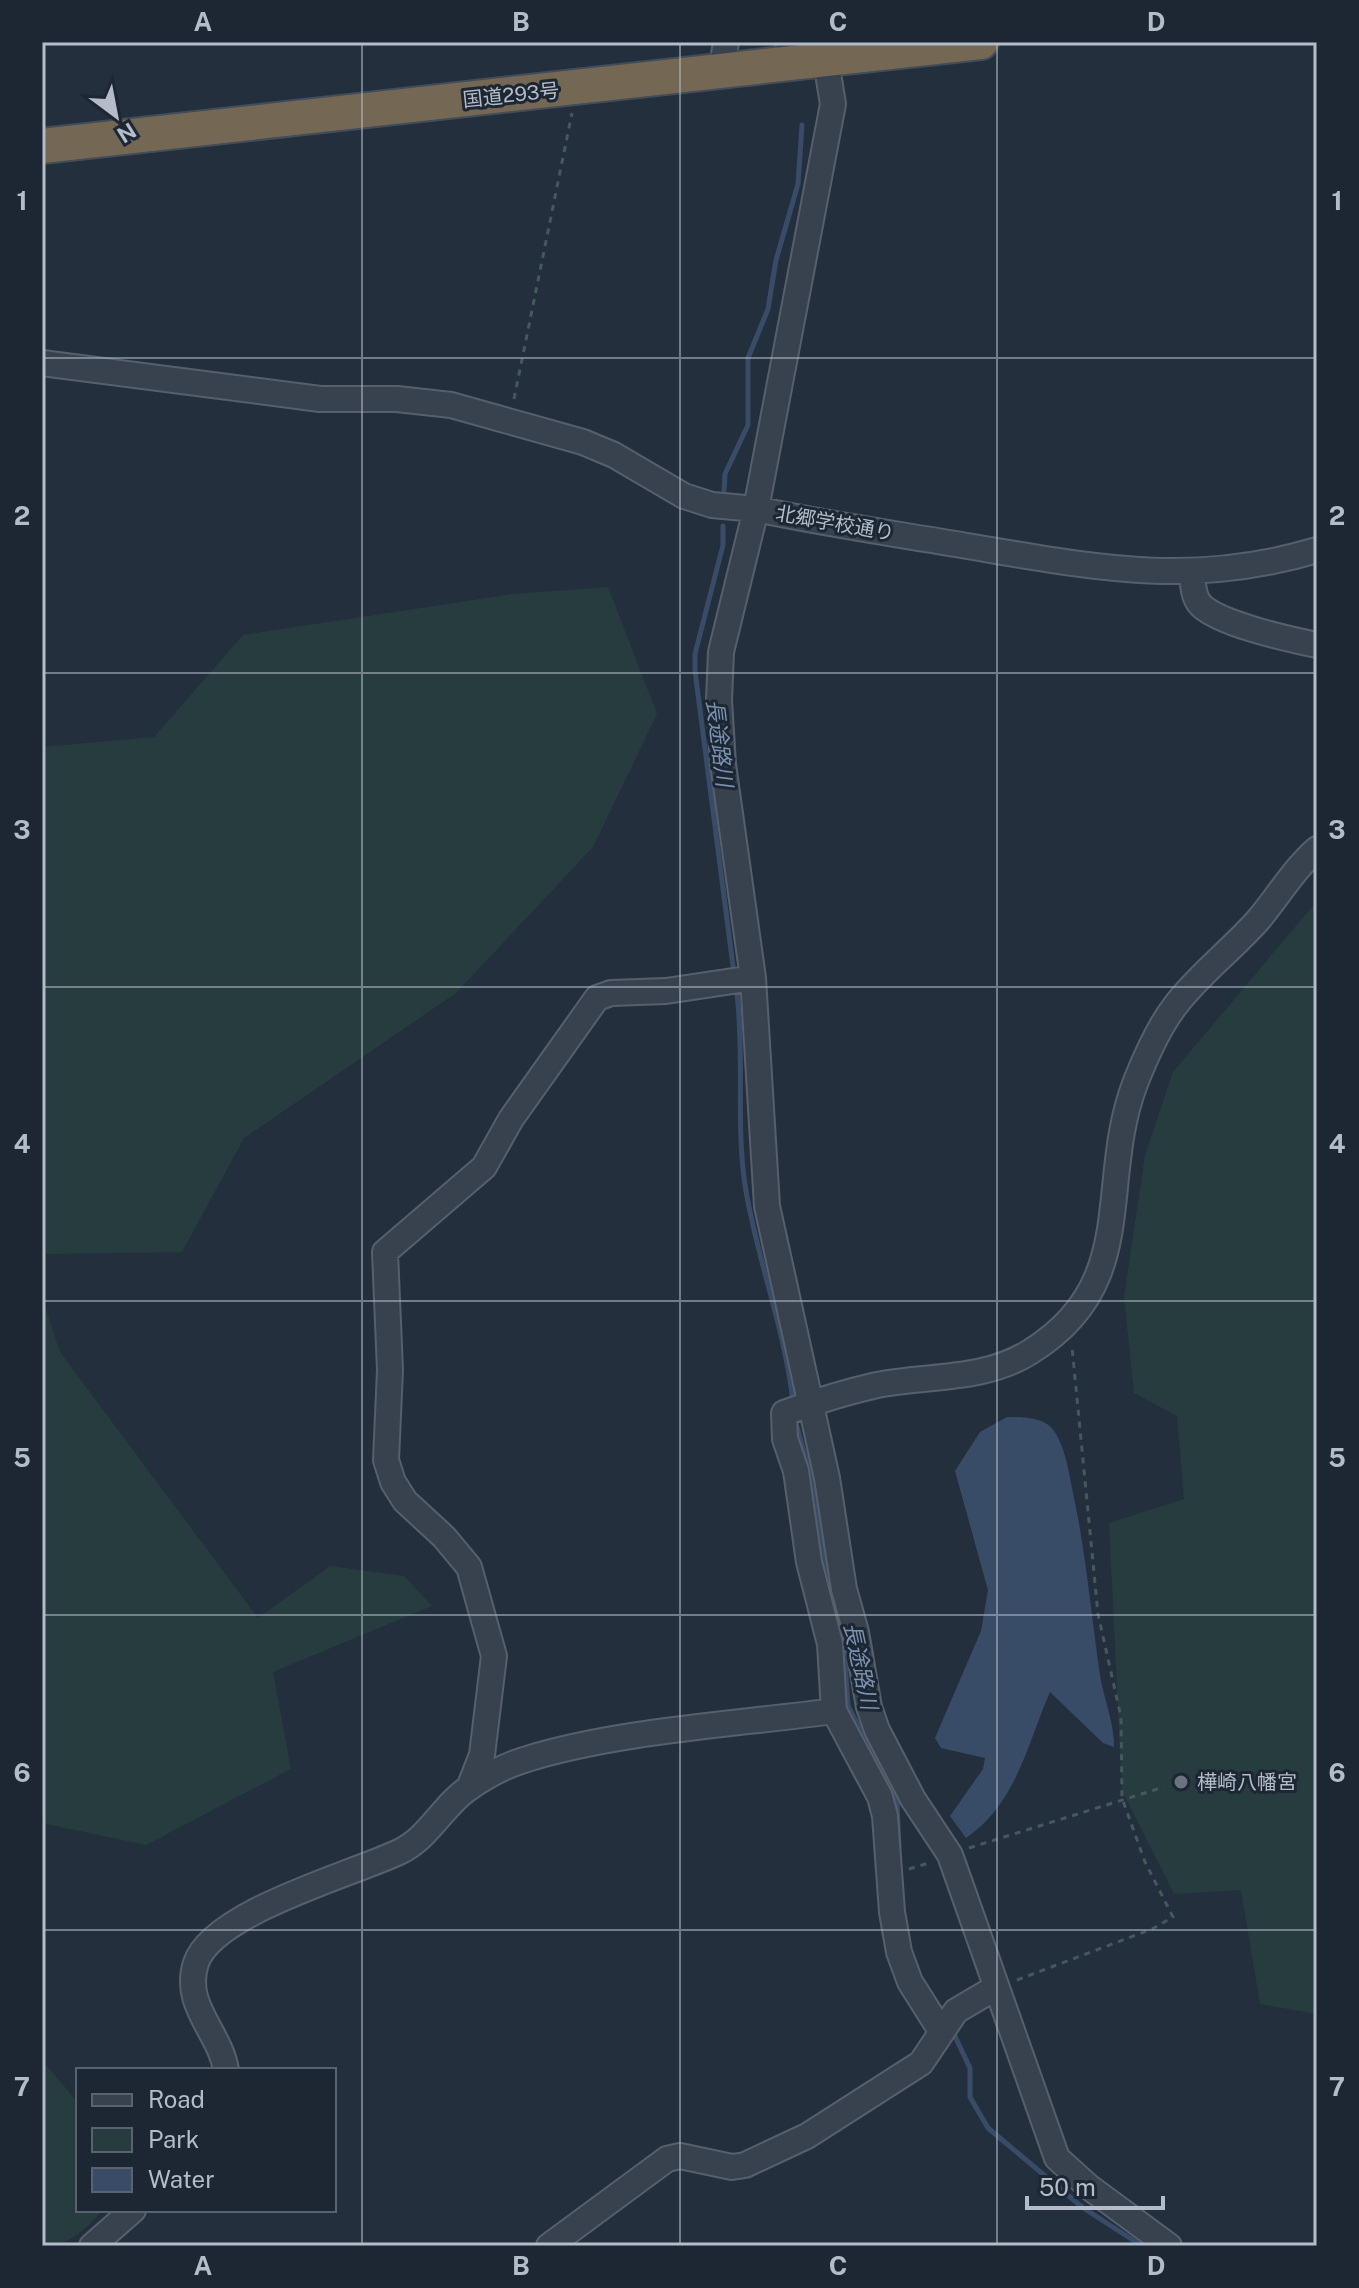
<svg xmlns="http://www.w3.org/2000/svg" width="1359" height="2288" viewBox="0 0 1359 2288" font-family="'Public Sans','Noto Sans JP',sans-serif">
<style>
.green{fill:#263c3f}
.water{fill:#394c67}
.lines{fill:none;stroke-linecap:round;stroke-linejoin:round}
.stream{stroke:#394c67;stroke-width:5}
.minor-casing{stroke:#565f6c;stroke-width:28}
.highway-casing{stroke:#434c59;stroke-width:38}
.path{stroke:#44595c;stroke-width:3;stroke-dasharray:6 6;stroke-linecap:butt}
.minor{stroke:#38414e;stroke-width:24}
.highway{stroke:#746855;stroke-width:34}
.grid{fill:none;stroke:#b4bcc9;stroke-width:2;stroke-opacity:0.55}
.worship-dot{fill:#6b7280;stroke:#1d2633;stroke-width:3}
.labels{text-anchor:middle;stroke-width:6;stroke-linejoin:round;paint-order:stroke}
.street-label{font-size:20px;fill:#b4bcc9;stroke:#1d2633}
.poi-label{font-size:20px;fill:#b4bcc9;stroke:#1d2633;text-anchor:start}
.water-label{font-size:22px;font-style:italic;fill:#7c92b1;stroke:#1d2633}
.neatline{fill:none;stroke:#b4bcc9;stroke-width:3}
.grid-label{font-size:26px;text-anchor:middle;font-weight:bold;fill:#b4bcc9}
</style>
<rect width="100%" height="100%" fill="#242f3e"/>
<path class="green" d="M 608,587 L 657,714 L 593,847 L 456,993 L 244,1138 L 182,1252 L 42,1254 L 42,747 L 154,737 L 243,635 L 513,594 Z
M 1317,901 L 1317,2014 L 1260,2004 L 1241,1890 L 1174,1894 L 1122,1791 L 1109,1523 L 1184,1499 L 1177,1416 L 1134,1393 L 1124,1297 L 1145,1155 L 1173,1072 Z
M 42,1297 L 60,1352 L 258,1618 L 330,1566 L 404,1576 L 432,1606 L 273,1672 L 291,1769 L 146,1845 L 42,1823 Z
M 42,2060 L 78,2103 L 78,2210 L 103,2210 C 85,2229 70,2246 42,2246 Z"/>
<path class="water" d="M 1007,1417 C 1024,1417 1047,1417 1056,1434 C 1066,1451 1069,1474 1073,1493 C 1086,1553 1091,1614 1100,1675 C 1104,1700 1114,1721 1114,1747 L 1103,1743 L 1050,1692 C 1027,1745 1016,1804 966,1838 L 950,1816 L 983,1769 L 985,1758 L 941,1748 L 935,1738 L 981,1631 L 988,1590 L 955,1471 L 980,1432 Z"/>
<g class="lines">
<path class="stream" d="M 724,491 L 725,474 L 748,425 L 748,358 L 768,309 L 776,260 L 798,184 L 802,125
M 723,526 L 723,545 L 695,654 L 695,671 L 733,966
M 737,994 C 745,1059 735,1127 746,1191 C 758,1262 785,1330 793,1402
M 795,1420 L 816,1495 L 828,1590
M 839,1631 L 844,1647 L 848,1706 L 897,1800 L 899,1847
M 952,2030 L 970,2068 L 970,2097 L 988,2128 L 1082,2207 L 1142,2246"/>
<defs>
<path id="minor" d="M 788,42 L 826,61 L 833,104 L 756,509 C 826,524 897,534 967,546 C 1093,567 1191,588 1317,550
M 714,73 L 723,61 L 726,42
M 42,363 L 320,399 L 397,399 L 451,405 L 583,442 L 614,455 L 684,496 L 712,505 L 756,509 L 721,652 L 719,700 L 723,764 L 753,978 L 767,1206 L 827,1478 L 844,1589 L 856,1632 L 869,1707 L 877,1730 L 913,1799 L 950,1855 L 1057,2158 L 1089,2187 L 1169,2246
M 1192,573 C 1193,583 1193,595 1199,603 C 1214,623 1292,640 1317,645
M 469,1788 L 482,1755 L 494,1656 L 469,1567 L 444,1537 L 405,1501 L 393,1482 L 386,1460 L 390,1370 L 385,1252 L 484,1167 L 511,1119 L 597,998 L 611,993 L 666,991 L 753,978
M 941,2031 L 910,1982 L 899,1952 L 892,1912 L 885,1816 L 880,1797 L 834,1711 L 830,1644 L 809,1562 L 796,1471 L 785,1439 L 784,1413 C 814,1402 846,1392 877,1385 C 928,1375 984,1381 1030,1352 C 1142,1283 1096,1183 1136,1081 C 1146,1056 1158,1028 1175,1006 C 1199,974 1233,949 1259,919 C 1279,895 1294,869 1317,849
M 226,2070 C 220,2032 182,2005 196,1963 C 213,1912 353,1874 399,1852 C 429,1838 443,1805 470,1787 C 485,1777 507,1765 524,1760 C 615,1731 738,1724 834,1711
M 92,2246 L 133,2210
M 549,2246 L 667,2159 L 680,2156 L 732,2167 L 745,2165 L 807,2136 L 921,2063 L 956,2011 L 995,1988"/>
<path id="highway" d="M 42,146 L 981,42"/>
</defs>
<use href="#minor" class="minor-casing"/>
<use href="#highway" class="highway-casing"/>
<path class="path" d="M 514,399 L 572,113
M 969,1848 L 1164,1787
M 909,1869 L 932,1862
M 1017,1980 L 1152,1929 L 1173,1917 L 1145,1862 L 1122,1798 L 1121,1717 L 1098,1614 L 1072,1347"/>
<use href="#minor" class="minor"/>
<use href="#highway" class="highway"/>
</g>
<path class="grid" d="M 362,42 L 362,2246M 680,42 L 680,2246M 997,42 L 997,2246M 42,358 L 1317,358M 42,673 L 1317,673M 42,987 L 1317,987M 42,1301 L 1317,1301M 42,1615 L 1317,1615M 42,1930 L 1317,1930"/>
<circle class="worship-dot" cx="1181" cy="1782" r="8"/>
<g class="labels">
<g class="street-label">
<text transform="translate(511 95) rotate(-6)" y="7">国道293号</text>
<text transform="translate(835 523) rotate(10)" y="7">北郷学校通り</text>
</g>
<g class="poi-label">
<text x="1197" y="1789">樺崎八幡宮</text>
</g>
<g class="water-label">
<text transform="translate(720 743) rotate(83)" y="8">長途路川</text>
<text transform="translate(861 1666) rotate(78)" y="8">長途路川</text>
</g>
</g>
<rect width="1359" height="2288" fill="none" stroke="#1d2633" stroke-width="88"/>
<rect x="76" y="2068" width="260" height="144" fill="#1d2633" stroke="#59626f" stroke-width="2"/>
<rect x="92" y="2094" width="40" height="12" fill="#38414e" stroke="#59626f" stroke-width="2"/>
<text x="148" y="2108" font-size="24" fill="#b4bcc9">Road</text>
<rect x="92" y="2128" width="40" height="24" fill="#263c3f" stroke="#59626f" stroke-width="2"/>
<text x="148" y="2148" font-size="24" fill="#b4bcc9">Park</text>
<rect x="92" y="2168" width="40" height="24" fill="#394c67" stroke="#59626f" stroke-width="2"/>
<text x="148" y="2188" font-size="24" fill="#b4bcc9">Water</text>
<g transform="translate(116 116) rotate(148)" stroke="#1d2633" stroke-width="6" paint-order="stroke">
<path d="M0-6L14 30L0 20L-14 30Z" fill="#b4bcc9"/>
<text y="-12" font-size="22" font-weight="bold" text-anchor="middle" fill="#b4bcc9">N</text>
</g>
<path d="M1027 2196v12h136v-12" fill="none" stroke="#b4bcc9" stroke-width="4"/>
<text x="1039" y="2196" font-size="24" fill="#b4bcc9" stroke="#1d2633" stroke-width="6" paint-order="stroke">50 m</text>
<rect x="44" y="44" width="1271" height="2200" class="neatline"/>
<g class="grid-label">
<text x="203" y="31">A</text>
<text x="521" y="31">B</text>
<text x="838" y="31">C</text>
<text x="1156" y="31">D</text>
<text x="22" y="210">1</text>
<text x="1337" y="210">1</text>
<text x="22" y="525">2</text>
<text x="1337" y="525">2</text>
<text x="22" y="839">3</text>
<text x="1337" y="839">3</text>
<text x="22" y="1153">4</text>
<text x="1337" y="1153">4</text>
<text x="22" y="1467">5</text>
<text x="1337" y="1467">5</text>
<text x="22" y="1782">6</text>
<text x="1337" y="1782">6</text>
<text x="22" y="2096">7</text>
<text x="1337" y="2096">7</text>
<text x="203" y="2275">A</text>
<text x="521" y="2275">B</text>
<text x="838" y="2275">C</text>
<text x="1156" y="2275">D</text>
</g>
</svg>
